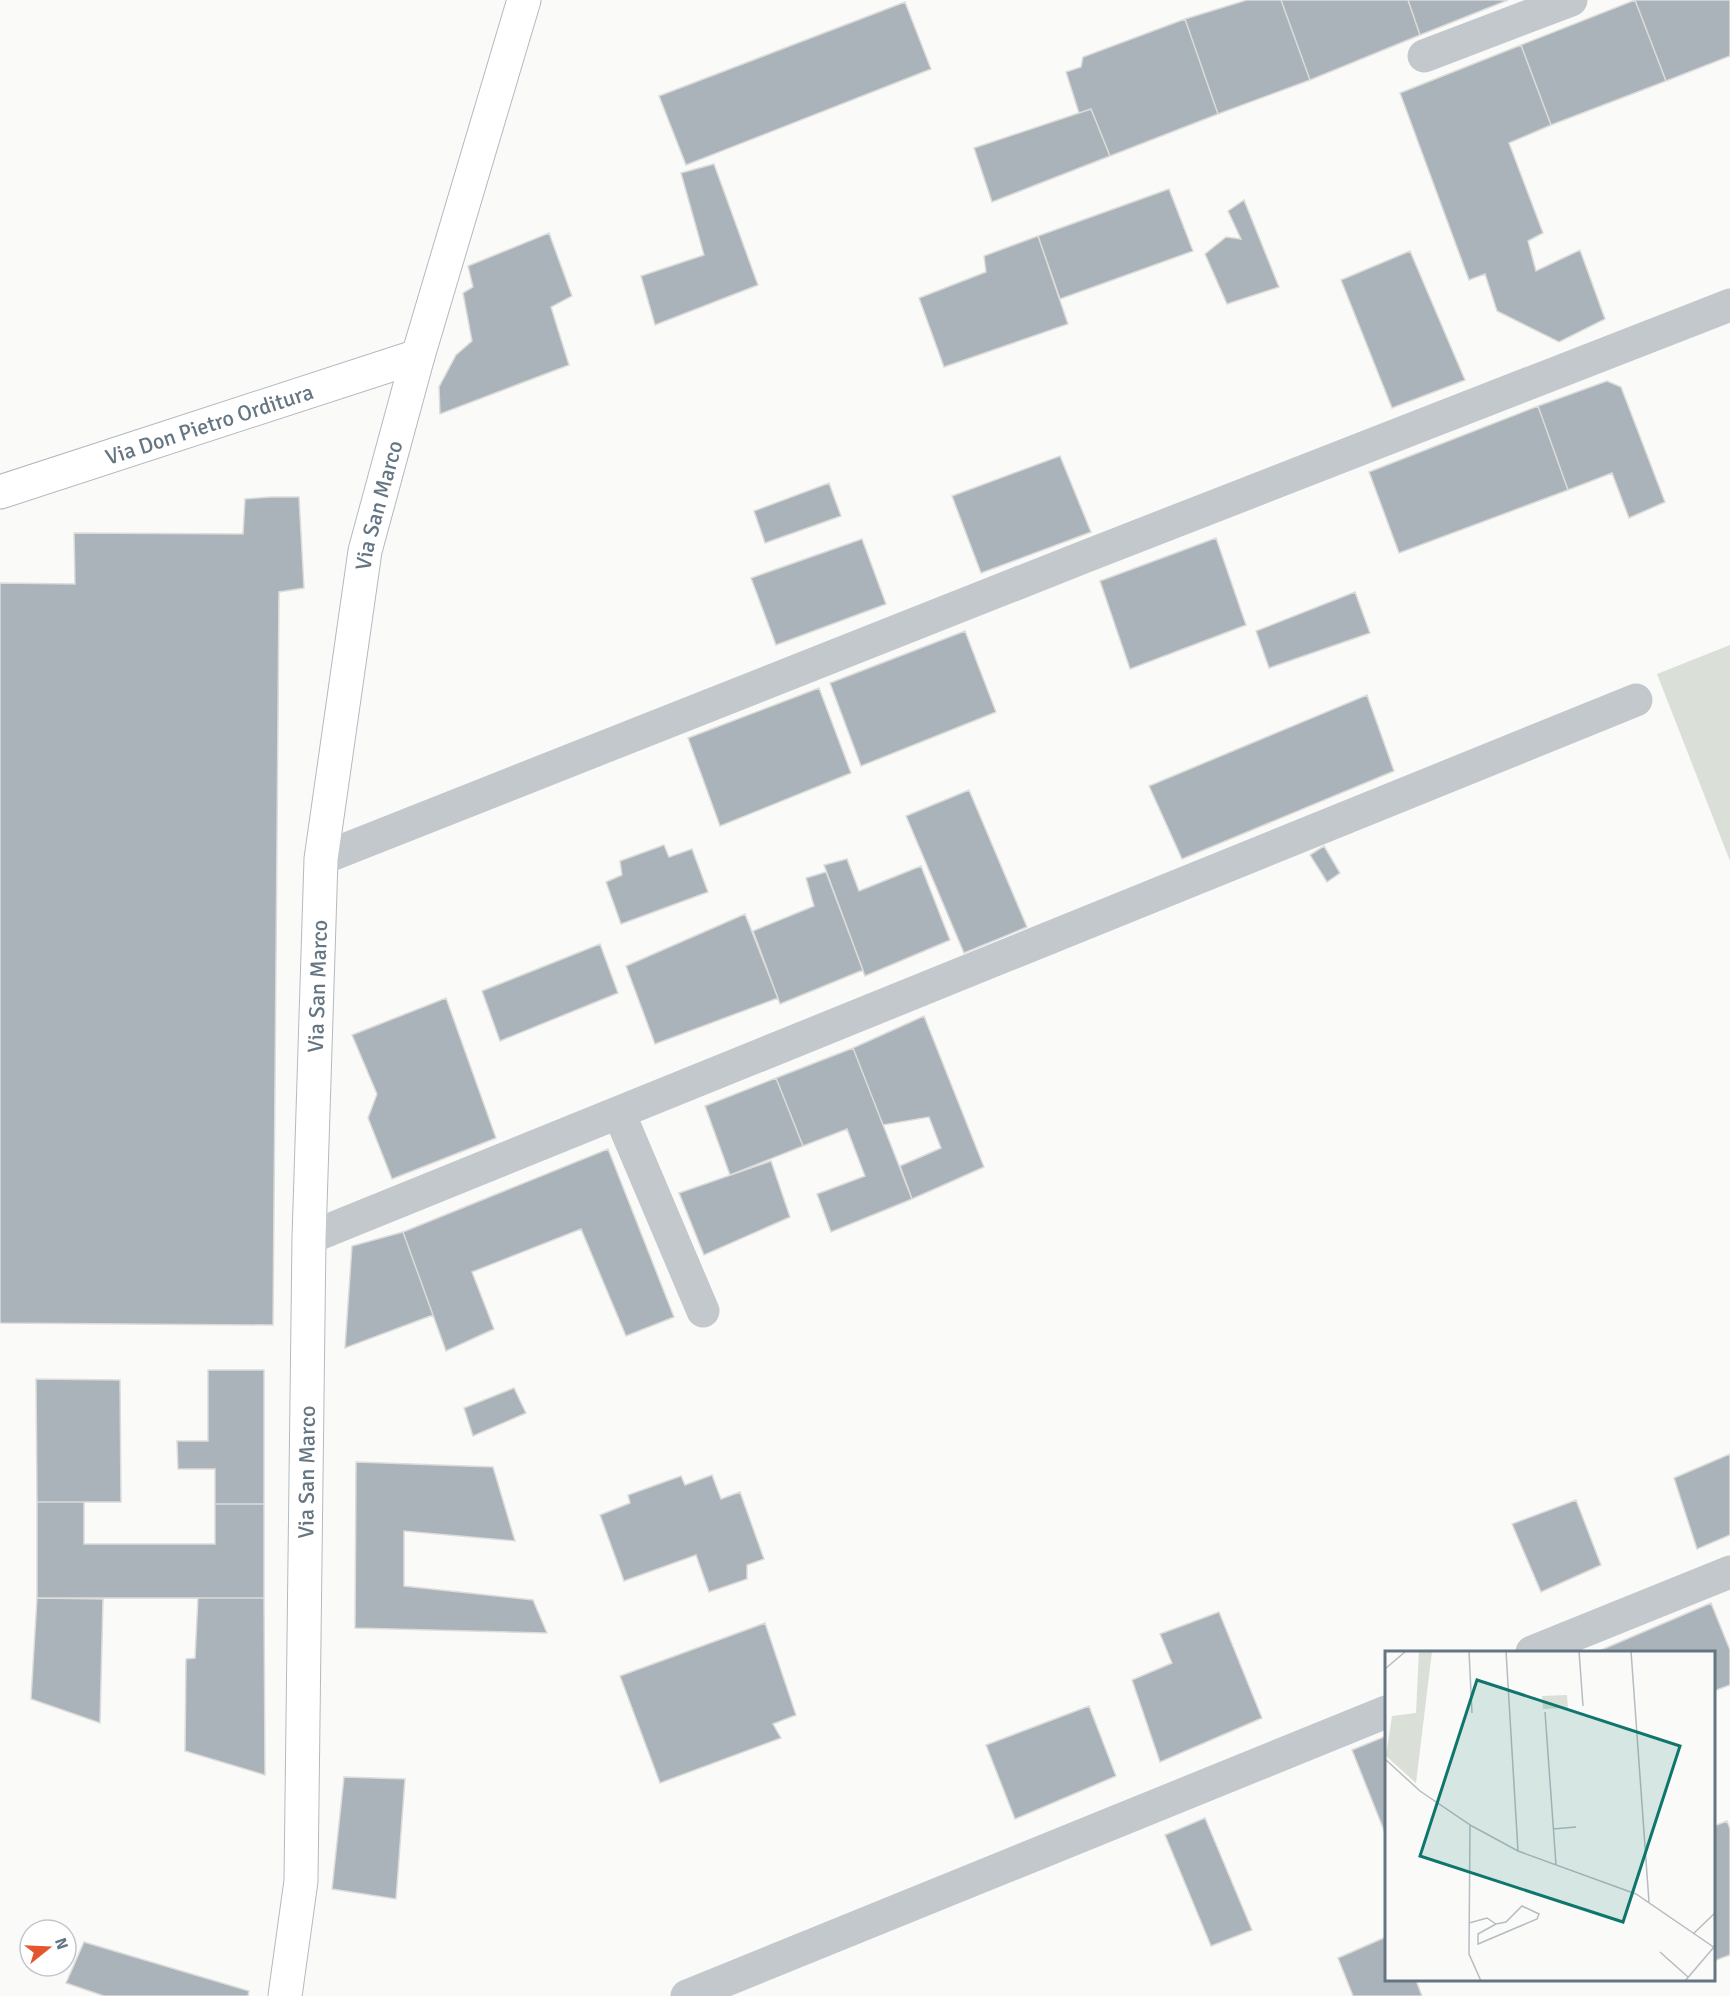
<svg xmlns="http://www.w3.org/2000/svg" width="1730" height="1996" viewBox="0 0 1730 1996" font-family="Signika,sans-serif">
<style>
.green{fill:#dadfd7}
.building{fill:#aab3b9;stroke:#dcdcda;stroke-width:1.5}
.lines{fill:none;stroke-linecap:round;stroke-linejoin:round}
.secondary-casing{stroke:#b3babf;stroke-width:35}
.street{stroke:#c3c8cc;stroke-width:33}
.secondary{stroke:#fff;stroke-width:33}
.labels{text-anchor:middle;stroke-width:6;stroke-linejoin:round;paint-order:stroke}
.street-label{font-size:22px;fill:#657683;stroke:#fff}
.inset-road{fill:none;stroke:#b5bdc2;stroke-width:1.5}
.view{fill:#0f766e;fill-opacity:0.15;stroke:#0f766e;stroke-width:3}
.inset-edge{fill:none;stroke:#657683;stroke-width:3}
</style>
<rect width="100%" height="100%" fill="#fafaf8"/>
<path class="green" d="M 1730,645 L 1730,861 L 1657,674 Z"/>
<path class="building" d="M 1247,0 L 1281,0 L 1310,80 L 1218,114 L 1185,19 Z
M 1281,0 L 1408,0 L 1420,35 L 1310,80 Z
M 1408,0 L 1508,0 L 1420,35 Z
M 1635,0 L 1666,81 L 1551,125 L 1521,45 Z
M 1635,0 L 1730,0 L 1730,56 L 1666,81 Z
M 905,2 L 931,69 L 686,165 L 659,96 Z
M 1185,19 L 1218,114 L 1110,156 L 1091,109 L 1079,113 L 1066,72 L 1081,67 L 1083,57 Z
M 1521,45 L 1551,125 L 1509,143 L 1543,233 L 1528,241 L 1536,271 L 1580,250 L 1605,319 L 1559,342 L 1497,311 L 1485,274 L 1469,280 L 1400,93 Z
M 1091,109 L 1110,156 L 992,202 L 974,148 Z
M 714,164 L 758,285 L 655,325 L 641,276 L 704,255 L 681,173 Z
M 1169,189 L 1193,251 L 1060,299 L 1038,236 Z
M 1244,200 L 1279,287 L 1227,304 L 1205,254 L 1226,237 L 1241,239 L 1228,211 Z
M 549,233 L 572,296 L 551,307 L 569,365 L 440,414 L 439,387 L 456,355 L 472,341 L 463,293 L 473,287 L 468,266 Z
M 1038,236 L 1068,324 L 944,367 L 919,298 L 986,272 L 984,256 Z
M 1410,251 L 1465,380 L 1392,408 L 1341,280 Z
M 1607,381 L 1621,387 L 1665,502 L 1629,518 L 1612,473 L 1568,490 L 1538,406 Z
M 1538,406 L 1568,490 L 1399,553 L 1369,472 Z
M 1060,456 L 1091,532 L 981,573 L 952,496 Z
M 829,483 L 841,516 L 765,543 L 754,511 Z
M 270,497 L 299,497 L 304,588 L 279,592 L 273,1325 L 0,1323 L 0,583 L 75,584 L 74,533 L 243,534 L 245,499 Z
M 1216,538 L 1246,625 L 1130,669 L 1100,581 Z
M 862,539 L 886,604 L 776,645 L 751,578 Z
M 1355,592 L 1370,633 L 1269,668 L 1256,631 Z
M 965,631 L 996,712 L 861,766 L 830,683 Z
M 819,688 L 851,773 L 720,826 L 688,738 Z
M 1367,695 L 1394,771 L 1182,859 L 1149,786 Z
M 969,790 L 1027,927 L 964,953 L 906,816 Z
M 664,845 L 669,857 L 692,849 L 708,892 L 621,924 L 606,882 L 622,875 L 620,861 Z
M 1324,846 L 1340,873 L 1327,882 L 1310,855 Z
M 847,859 L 859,891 L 921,866 L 950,940 L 865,976 L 824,865 Z
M 826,872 L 863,970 L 780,1004 L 753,931 L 814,906 L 806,878 Z
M 745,914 L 778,998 L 655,1044 L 626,966 Z
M 600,944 L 618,993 L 500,1041 L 482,991 Z
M 446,998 L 496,1138 L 392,1179 L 368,1118 L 377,1094 L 352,1035 Z
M 924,1016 L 984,1167 L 912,1199 L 900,1166 L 941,1148 L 929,1117 L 883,1125 L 853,1048 Z
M 853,1048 L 912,1199 L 831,1232 L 817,1194 L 865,1176 L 847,1129 L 803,1146 L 776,1078 Z
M 776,1078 L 803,1146 L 730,1175 L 705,1106 Z
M 608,1149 L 674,1317 L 626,1336 L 581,1229 L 472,1272 L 494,1329 L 446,1351 L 403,1232 Z
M 771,1161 L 790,1217 L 704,1255 L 679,1193 Z
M 403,1232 L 433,1315 L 345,1348 L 352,1246 Z
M 208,1370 L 264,1370 L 264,1504 L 215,1504 L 215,1469 L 178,1469 L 177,1441 L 208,1441 Z
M 36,1379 L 120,1380 L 121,1502 L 37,1502 Z
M 514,1388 L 526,1413 L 473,1436 L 464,1408 Z
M 1730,1454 L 1730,1535 L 1697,1549 L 1674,1478 Z
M 356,1462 L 493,1467 L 515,1541 L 404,1531 L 404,1586 L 533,1600 L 547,1633 L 355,1628 Z
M 712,1475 L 721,1499 L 740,1492 L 764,1559 L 747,1565 L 747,1579 L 709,1592 L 696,1555 L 624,1581 L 600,1515 L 630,1503 L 628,1495 L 681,1476 L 685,1485 Z
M 1576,1500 L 1601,1565 L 1541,1592 L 1512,1524 Z
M 37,1502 L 84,1502 L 84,1544 L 215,1544 L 215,1504 L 264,1504 L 264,1598 L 37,1598 Z
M 37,1598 L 103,1599 L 100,1723 L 31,1699 Z
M 198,1598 L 264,1598 L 265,1775 L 185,1751 L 186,1659 L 195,1658 Z
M 1711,1603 L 1730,1650 L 1730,1685 L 1714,1691 L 1714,1652 L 1603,1652 L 1601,1650 Z
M 1219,1612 L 1262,1718 L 1160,1762 L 1132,1680 L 1172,1663 L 1160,1634 Z
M 765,1623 L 796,1715 L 773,1724 L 781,1738 L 660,1783 L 620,1676 Z
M 1089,1706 L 1116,1776 L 1015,1819 L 986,1745 Z
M 1386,1736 L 1386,1832 L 1385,1833 L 1352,1750 Z
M 344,1777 L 405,1779 L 396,1899 L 332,1889 Z
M 1205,1818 L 1252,1930 L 1211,1946 L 1165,1835 Z
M 1727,1821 L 1730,1829 L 1730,1955 L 1714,1961 L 1714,1826 Z
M 1386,1937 L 1386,1980 L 1416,1980 L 1422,1996 L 1353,1996 L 1338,1958 Z
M 84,1942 L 249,1991 L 248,1996 L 104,1996 L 66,1983 Z"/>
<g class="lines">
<defs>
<g id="secondary">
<path id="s1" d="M 0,492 L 418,356"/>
<path id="s2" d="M 285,1996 L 301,1881 L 309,1238 L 321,859 L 365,551 L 418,356 L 524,0"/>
</g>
</defs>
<use href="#secondary" class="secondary-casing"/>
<path class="street" d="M 1424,56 L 1571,0
M 321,859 L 1089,555 L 1730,305
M 619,1113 L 703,1311
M 309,1238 L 1636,700
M 1532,1652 L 1730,1572
M 687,1996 L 1386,1712"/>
<use href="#secondary" class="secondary"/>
</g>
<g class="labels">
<g class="street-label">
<text dy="8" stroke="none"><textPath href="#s1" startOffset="220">Via Don Pietro Orditura</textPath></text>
<text dy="8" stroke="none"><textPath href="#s2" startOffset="1497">Via San Marco</textPath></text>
<text dy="8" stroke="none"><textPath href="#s2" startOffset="1011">Via San Marco</textPath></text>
<text dy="8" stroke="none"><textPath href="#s2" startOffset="525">Via San Marco</textPath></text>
</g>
</g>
<g transform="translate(1385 1651)">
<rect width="330" height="330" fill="#fafaf8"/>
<path d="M 34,0 L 47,0 L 31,132 L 1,105 L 7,65 L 31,62 ZM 182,44 L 183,57 L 158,58 L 157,45 Z" fill="#dadfd7"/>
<path class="inset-road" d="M 84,0 L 87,62M 121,0 L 133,200M 194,0 L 198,55M 246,0 L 264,251M 0,18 L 21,0M 160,61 L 171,214M 0,108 L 35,140 L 85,174 L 84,303 L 96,330M 85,174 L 133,200 L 251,243 L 330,297M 168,178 L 191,176M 84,272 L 102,267 L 111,273 L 121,271 L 137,255 L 154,263 L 152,268 L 93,293 L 93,283 L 111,273M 308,283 L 330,262M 275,301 L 303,326M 300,330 L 329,296"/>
<path class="view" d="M 92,29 L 295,95 L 238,271 L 35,205 Z"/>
<rect width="330" height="330" class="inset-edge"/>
</g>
<g transform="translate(48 1948) rotate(72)"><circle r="28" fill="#ffffff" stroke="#c1c8cd" stroke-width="1.5"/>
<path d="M0-4.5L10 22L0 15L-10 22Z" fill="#e4572e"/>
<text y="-9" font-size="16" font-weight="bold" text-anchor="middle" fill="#657683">N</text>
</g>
</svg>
